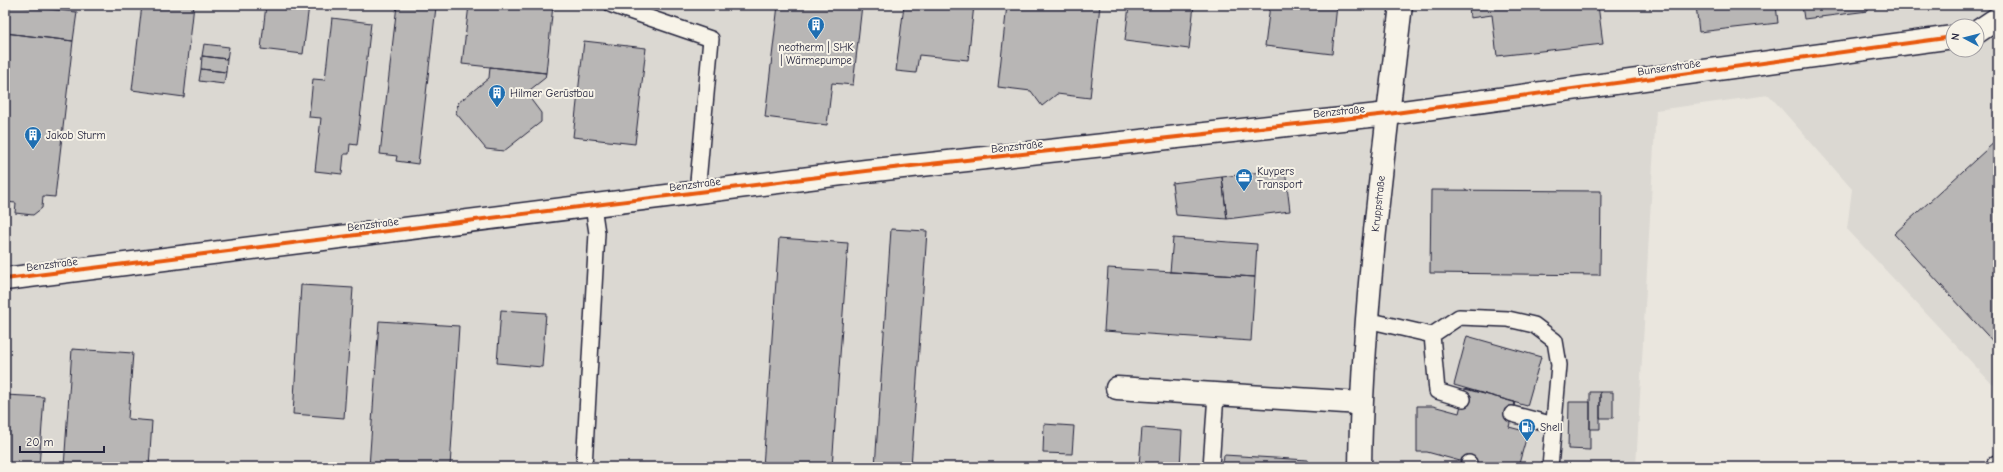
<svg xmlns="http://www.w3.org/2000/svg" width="2003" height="472" viewBox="0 0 2003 472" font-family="'Comic Neue',sans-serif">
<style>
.built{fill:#dbd8d2;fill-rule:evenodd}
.building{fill:#b8b6b5;stroke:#22223b}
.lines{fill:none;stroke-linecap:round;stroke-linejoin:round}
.lane-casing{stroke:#22223b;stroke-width:18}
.street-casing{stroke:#22223b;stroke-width:25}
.secondary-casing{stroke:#22223b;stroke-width:25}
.lane{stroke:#f7f3e8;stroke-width:15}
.street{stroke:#f7f3e8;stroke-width:22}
.secondary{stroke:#f7f3e8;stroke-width:22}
.cycleway-casing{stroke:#f7f3e8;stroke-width:6}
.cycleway{stroke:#e8590c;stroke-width:4}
.labels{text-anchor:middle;stroke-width:4;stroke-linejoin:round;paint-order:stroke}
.poi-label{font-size:11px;fill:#22223b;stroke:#f7f3e8;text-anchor:start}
.street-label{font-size:11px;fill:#22223b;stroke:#f7f3e8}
</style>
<rect width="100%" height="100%" fill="#eae6de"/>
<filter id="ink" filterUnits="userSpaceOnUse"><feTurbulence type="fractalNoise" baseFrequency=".025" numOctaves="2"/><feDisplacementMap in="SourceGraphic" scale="8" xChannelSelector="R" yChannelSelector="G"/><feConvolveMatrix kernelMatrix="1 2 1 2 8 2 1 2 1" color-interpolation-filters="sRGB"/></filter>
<g filter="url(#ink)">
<path class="built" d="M 5,5 L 1998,5 L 1998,382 L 1993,385 L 1847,229 L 1852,189 L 1769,95 L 1656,110 L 1636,467 L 5,467 ZM 1953,26 L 1977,26 L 1977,50 L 1953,50 Z"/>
<path class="building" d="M 8,5 L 77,12 L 73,41 L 5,33 Z
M 142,5 L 194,5 L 184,97 L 132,90 Z
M 266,5 L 309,5 L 303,54 L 261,49 Z
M 397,5 L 436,7 L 418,164 L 396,161 L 397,156 L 380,154 Z
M 469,5 L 553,5 L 546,73 L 462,64 Z
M 778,5 L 862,5 L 853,85 L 832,83 L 827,125 L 765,117 Z
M 904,5 L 974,5 L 968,60 L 919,55 L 916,73 L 896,71 Z
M 1007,5 L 1100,5 L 1090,98 L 1057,94 L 1042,106 L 1031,91 L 998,87 Z
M 1129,5 L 1194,5 L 1189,49 L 1125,41 Z
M 1270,5 L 1337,5 L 1332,54 L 1265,46 Z
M 1469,5 L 1598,5 L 1603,44 L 1497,56 L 1492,15 L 1470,18 Z
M 1696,5 L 1776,5 L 1778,23 L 1699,32 Z
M 1802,5 L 1868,5 L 1868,11 L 1804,19 Z
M 332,18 L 371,23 L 357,145 L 350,144 L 349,154 L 344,154 L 342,174 L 315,171 L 321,118 L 309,117 L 313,79 L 325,80 Z
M 5,33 L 73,41 L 55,197 L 43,196 L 42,208 L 33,215 L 15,213 L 16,203 L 5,202 Z
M 584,41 L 646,48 L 635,144 L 573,137 Z
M 204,44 L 229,47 L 227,59 L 202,56 Z
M 202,56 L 227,59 L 226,72 L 201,69 Z
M 490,67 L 546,73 L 545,78 L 526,93 L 541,113 L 541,122 L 504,151 L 486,149 L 456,113 L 458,103 L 489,78 Z
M 201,69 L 226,72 L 224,84 L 199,81 Z
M 1998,139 L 1998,347 L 1894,234 Z
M 1285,169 L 1290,211 L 1227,219 L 1222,177 Z
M 1222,177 L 1227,219 L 1176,215 L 1172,183 Z
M 1431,190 L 1601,191 L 1600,275 L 1430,273 Z
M 891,229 L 927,231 L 911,467 L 875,467 Z
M 779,238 L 848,243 L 832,467 L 763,467 Z
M 1173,238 L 1257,244 L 1255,277 L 1170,272 Z
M 1108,268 L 1255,277 L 1251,341 L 1104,331 Z
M 301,285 L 353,288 L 344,418 L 293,414 Z
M 501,310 L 546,313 L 542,367 L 497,363 Z
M 379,321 L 459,326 L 450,467 L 369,467 Z
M 1467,336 L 1541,357 L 1527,406 L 1454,385 Z
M 72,349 L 133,353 L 128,419 L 152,421 L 149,467 L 64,467 Z
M 1465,389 L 1515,402 L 1509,427 L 1528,432 L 1518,467 L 1482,467 L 1427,452 L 1417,452 L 1417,406 L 1433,406 L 1459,413 Z
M 1590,392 L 1600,392 L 1600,429 L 1590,429 Z
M 1600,392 L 1613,392 L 1613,418 L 1600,418 Z
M 5,395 L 44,397 L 39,467 L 5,467 Z
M 1569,402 L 1590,402 L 1590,450 L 1568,449 Z
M 1044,424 L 1074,426 L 1072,454 L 1043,453 Z
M 1142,428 L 1182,431 L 1180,467 L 1139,466 Z
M 1224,455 L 1308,460 L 1308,467 L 1223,467 Z"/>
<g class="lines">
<defs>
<path id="lane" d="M 612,5 L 711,39 L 697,193
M 1367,320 L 1432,335 L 1437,391 L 1463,399
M 1432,335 L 1459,317 L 1508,319 L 1534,325 L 1555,341 L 1559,365 L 1550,467
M 1512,414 L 1554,425
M 584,467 L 597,233 L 593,206
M 1211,467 L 1216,394
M 1468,467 L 1469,463"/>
<g id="street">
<path d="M 1977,32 L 1998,18"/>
<path d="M 5,279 L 866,171 L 1388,114 L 1953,37"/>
<path d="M 1117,388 L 1361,403"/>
<path id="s1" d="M 1360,467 C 1362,312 1383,158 1401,5"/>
</g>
<path id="secondary" d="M 1997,467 L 1998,466"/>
</defs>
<use href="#lane" class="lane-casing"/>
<use href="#street" class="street-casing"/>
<use href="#secondary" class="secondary-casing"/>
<use href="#lane" class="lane"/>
<use href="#street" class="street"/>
<use href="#secondary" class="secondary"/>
<defs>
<path id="cycleway" d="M 5,279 L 866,171 L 1388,114 L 1953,37"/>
</defs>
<use href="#cycleway" class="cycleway-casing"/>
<use href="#cycleway" class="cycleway"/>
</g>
</g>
<defs>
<symbol id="building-pin" viewBox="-11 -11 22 30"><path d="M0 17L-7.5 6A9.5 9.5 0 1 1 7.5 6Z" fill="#1f6fb2" stroke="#f7f3e8"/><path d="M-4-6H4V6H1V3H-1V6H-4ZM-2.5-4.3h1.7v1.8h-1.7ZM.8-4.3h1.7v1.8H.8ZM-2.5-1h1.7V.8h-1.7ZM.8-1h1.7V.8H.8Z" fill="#fff"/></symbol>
<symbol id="office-pin" viewBox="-11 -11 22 30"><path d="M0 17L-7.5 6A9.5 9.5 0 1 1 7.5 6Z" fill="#1f6fb2" stroke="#f7f3e8"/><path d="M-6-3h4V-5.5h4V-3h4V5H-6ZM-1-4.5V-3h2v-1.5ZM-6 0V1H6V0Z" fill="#fff"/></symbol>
<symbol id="fuel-pin" viewBox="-11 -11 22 30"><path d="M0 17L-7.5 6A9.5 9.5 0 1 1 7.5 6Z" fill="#1f6fb2" stroke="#f7f3e8"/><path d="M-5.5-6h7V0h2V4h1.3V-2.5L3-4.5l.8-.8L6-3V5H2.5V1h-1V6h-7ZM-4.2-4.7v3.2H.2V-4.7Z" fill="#fff"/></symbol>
</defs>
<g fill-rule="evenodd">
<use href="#building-pin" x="806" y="15" width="20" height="27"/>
<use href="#building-pin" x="487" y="83" width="20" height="27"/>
<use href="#building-pin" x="23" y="125" width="20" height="27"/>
<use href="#office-pin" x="1234" y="167" width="20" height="27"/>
<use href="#fuel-pin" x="1517" y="417" width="20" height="27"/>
</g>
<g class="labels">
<g class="poi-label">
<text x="816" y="51" text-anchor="middle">neotherm | SHK<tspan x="816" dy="13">| Wärmepumpe</tspan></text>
<text x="510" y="97">Hilmer Gerüstbau</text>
<text x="46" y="139">Jakob Sturm</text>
<text x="1257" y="175">Kuypers<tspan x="1257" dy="13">Transport</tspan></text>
<text x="1540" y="431">Shell</text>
</g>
<g class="street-label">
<text transform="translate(1669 67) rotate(-8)" y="4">Bunsenstraße</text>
<text transform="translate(1339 111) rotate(-6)" y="4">Benzstraße</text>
<text transform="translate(1017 146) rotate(-6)" y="4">Benzstraße</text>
<text transform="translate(695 184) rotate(-7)" y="4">Benzstraße</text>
<text dy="4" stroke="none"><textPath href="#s1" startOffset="264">Kruppstraße</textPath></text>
<text transform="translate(373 224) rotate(-7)" y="4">Benzstraße</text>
<text transform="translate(52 264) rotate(-7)" y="4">Benzstraße</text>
</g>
</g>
<rect width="2003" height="472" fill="none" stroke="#f7f3e8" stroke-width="20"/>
<rect x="10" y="10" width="1983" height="452" fill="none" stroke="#22223b" stroke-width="1.5" filter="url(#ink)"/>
<g transform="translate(1965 38) rotate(277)"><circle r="19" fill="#f7f3e8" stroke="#a29fa3"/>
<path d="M0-3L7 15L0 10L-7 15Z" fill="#1f6fb2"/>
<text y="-6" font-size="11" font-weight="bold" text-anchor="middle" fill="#22223b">N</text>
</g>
<path d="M20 446v6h84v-6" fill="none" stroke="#22223b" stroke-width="2"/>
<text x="26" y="446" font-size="12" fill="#22223b" stroke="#f7f3e8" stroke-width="3" paint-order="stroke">20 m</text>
</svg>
